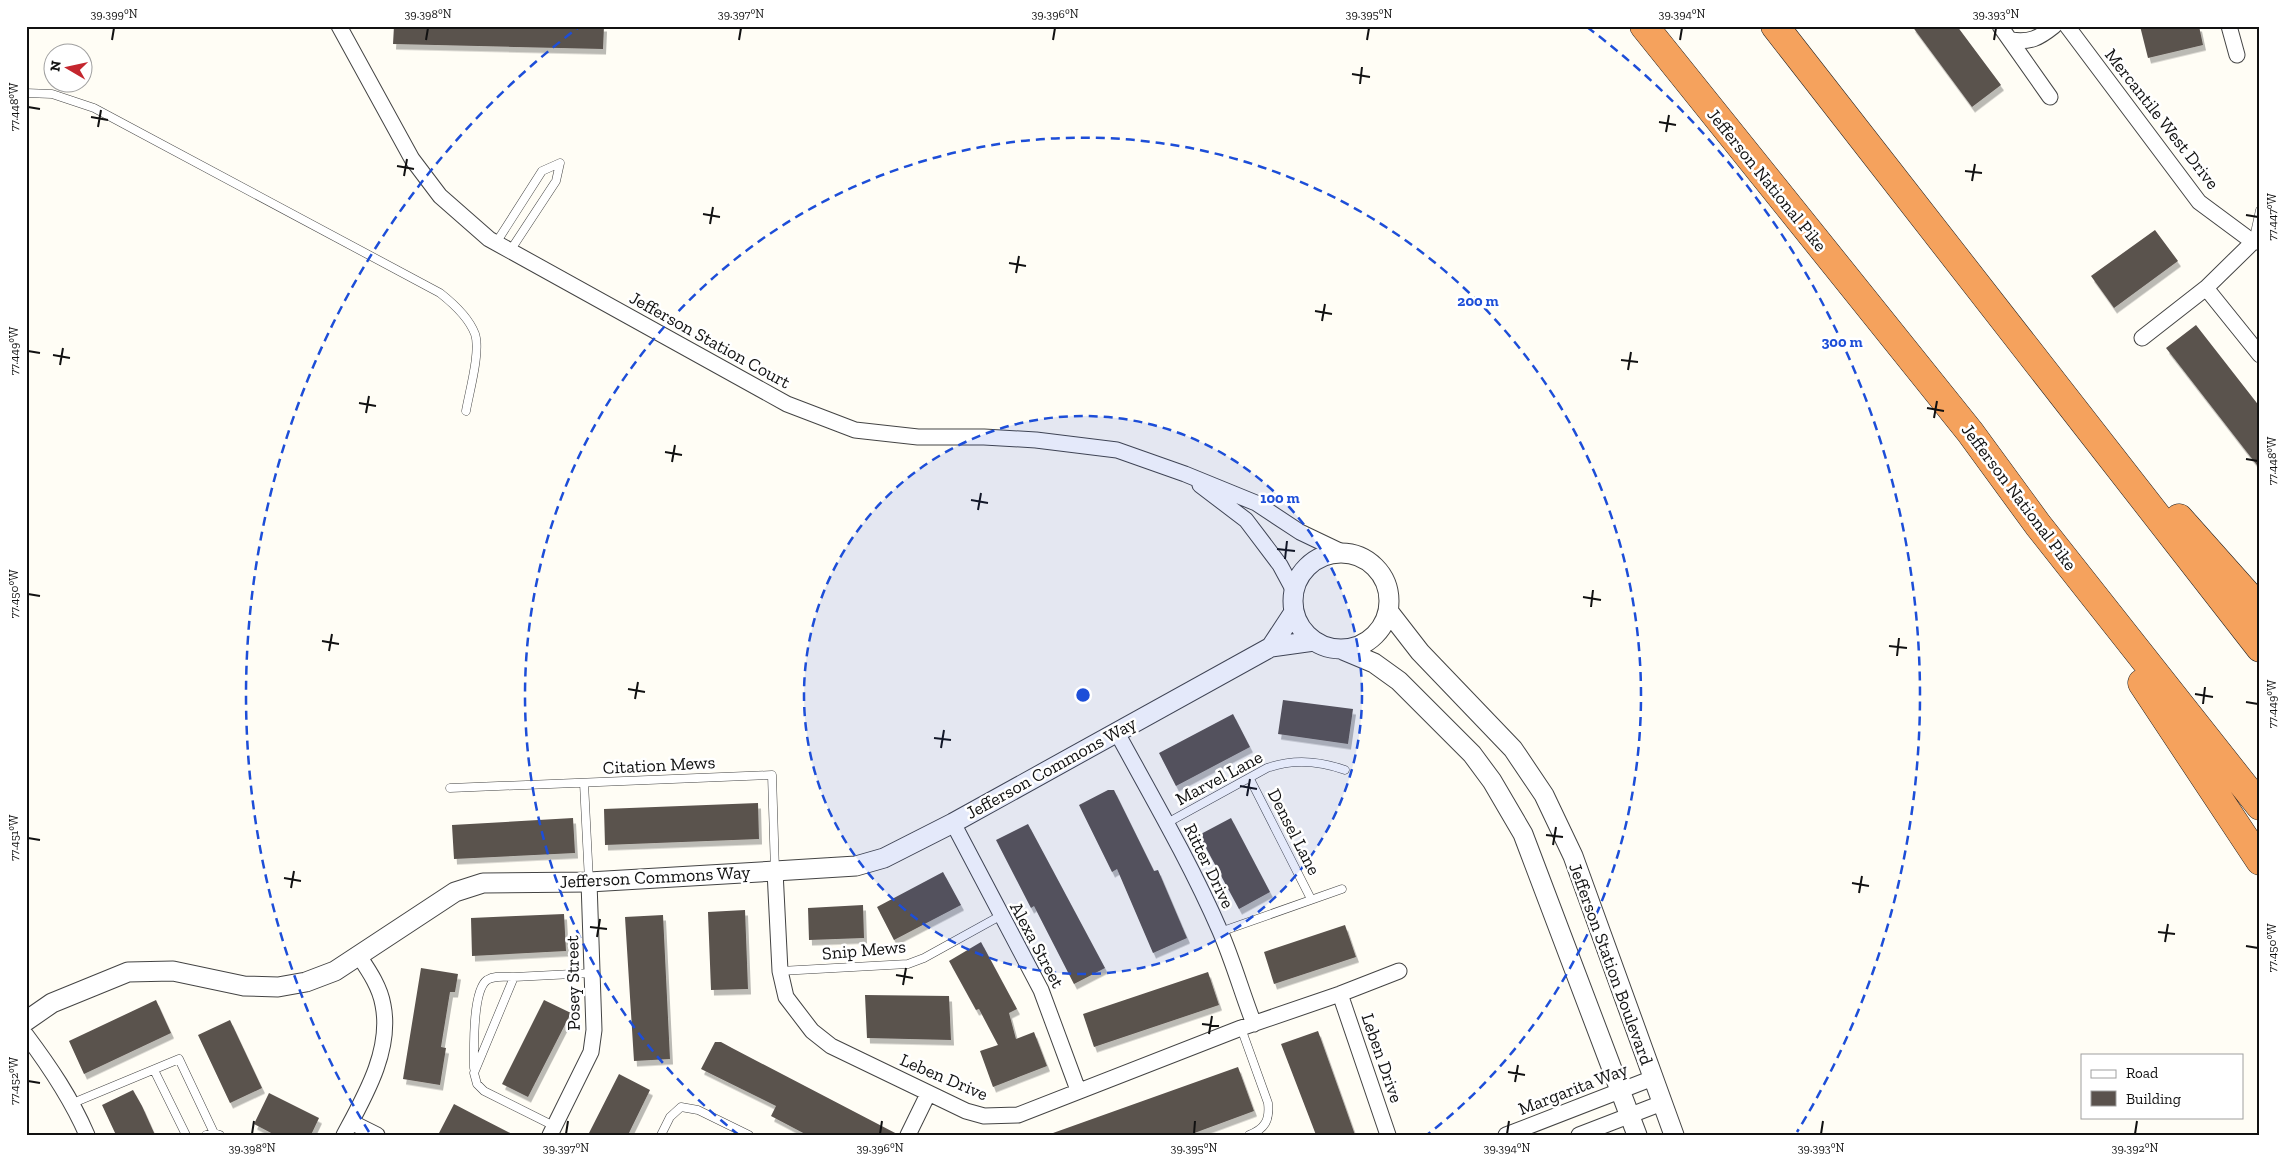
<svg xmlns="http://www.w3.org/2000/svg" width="2286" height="1161" viewBox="0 0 2286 1161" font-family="'Zilla Slab',serif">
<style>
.building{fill:#5a524d;filter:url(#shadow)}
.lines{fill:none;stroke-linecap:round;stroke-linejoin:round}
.service-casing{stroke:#444;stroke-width:9}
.minor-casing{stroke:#444;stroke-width:17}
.tertiary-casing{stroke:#444;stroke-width:21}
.motorway-casing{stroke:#222;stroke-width:29}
.service{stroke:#fff;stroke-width:8}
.minor{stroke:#fff;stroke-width:15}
.tertiary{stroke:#fff;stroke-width:19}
.motorway{stroke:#f5a25d;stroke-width:28}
.ticks{fill:none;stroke:#111;stroke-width:2}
.ring{fill:none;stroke:#1d4ed8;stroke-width:2.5;stroke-dasharray:9 6}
.labels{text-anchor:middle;stroke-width:5;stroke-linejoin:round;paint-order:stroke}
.street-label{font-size:18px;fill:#111;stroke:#fff}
.centre{fill:#1d4ed8;stroke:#fff;stroke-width:2.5}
.ring-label{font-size:15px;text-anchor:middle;font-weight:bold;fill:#1d4ed8;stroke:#fff;stroke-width:5;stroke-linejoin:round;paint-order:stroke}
.neatline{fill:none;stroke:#111;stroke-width:2}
.ticks-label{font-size:12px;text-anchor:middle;fill:#111}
</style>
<defs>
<filter id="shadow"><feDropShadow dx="3" dy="5.5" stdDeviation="0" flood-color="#0004"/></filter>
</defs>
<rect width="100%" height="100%" fill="#fffdf5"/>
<path class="building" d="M 394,26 L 604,26 L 603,49 L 393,44 Z
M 1912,26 L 1957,26 L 2001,85 L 1972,107 Z
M 2140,26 L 2199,26 L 2203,45 L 2148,58 Z
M 2155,230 L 2178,261 L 2114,308 L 2091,276 Z
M 2196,325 L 2260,407 L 2260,469 L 2166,348 Z
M 1283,700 L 1353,709 L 1348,744 L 1278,734 Z
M 1233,714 L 1250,747 L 1176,786 L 1159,753 Z
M 1108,790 L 1114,790 L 1154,871 L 1158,870 L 1187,938 L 1153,953 L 1117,869 L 1112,872 L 1079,805 Z
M 758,803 L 759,839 L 605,845 L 604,809 Z
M 573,818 L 575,853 L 454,859 L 452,825 Z
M 1231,818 L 1270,892 L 1239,909 L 1199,835 Z
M 1028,824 L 1105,968 L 1074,984 L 1034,906 L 1031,908 L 996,840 Z
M 943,872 L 961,905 L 894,940 L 877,907 Z
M 863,905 L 864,938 L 809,940 L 808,908 Z
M 745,910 L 748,989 L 711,990 L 708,912 Z
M 564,914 L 566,951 L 472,956 L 471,918 Z
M 663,915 L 670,1059 L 634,1061 L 625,917 Z
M 1345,925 L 1356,957 L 1274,984 L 1264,952 Z
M 981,942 L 1017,1009 L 1009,1013 L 1016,1039 L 1034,1032 L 1047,1066 L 993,1087 L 980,1051 L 998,1045 L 979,1009 L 976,1010 L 949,961 Z
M 421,968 L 458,974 L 455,992 L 450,992 L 441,1047 L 446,1048 L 440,1085 L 403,1079 Z
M 1208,972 L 1219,1005 L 1094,1047 L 1083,1014 Z
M 865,995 L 949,996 L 951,1040 L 867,1038 Z
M 156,1000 L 171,1033 L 84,1074 L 69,1041 Z
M 544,1000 L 571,1013 L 528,1097 L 502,1084 Z
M 230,1020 L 262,1088 L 230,1103 L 198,1035 Z
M 1318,1031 L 1343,1101 L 1355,1135 L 1316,1135 L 1281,1044 Z
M 715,1042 L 721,1042 L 732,1048 L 899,1135 L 807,1135 L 771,1116 L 776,1106 L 701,1069 Z
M 1238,1067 L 1254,1111 L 1189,1135 L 1054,1135 L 1053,1133 Z
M 619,1074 L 650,1090 L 628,1135 L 588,1135 Z
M 133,1090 L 142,1106 L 155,1135 L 116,1135 L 102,1105 Z
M 269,1093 L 319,1118 L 311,1135 L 275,1135 L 254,1124 Z
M 454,1104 L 475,1115 L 514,1135 L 438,1135 Z"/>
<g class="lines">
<defs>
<path id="service" d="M 26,93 L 52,94 L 94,108 L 440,293 C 454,304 469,318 475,334 C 481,351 469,393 466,411
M 2253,242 L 2260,210
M 496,243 L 542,171 L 560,163
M 510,251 L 556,181 L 560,163
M 1250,779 L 1311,899
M 584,783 L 589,881
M 450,788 L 772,775 L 775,871
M 1167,823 L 1267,768 C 1292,759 1320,761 1345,770
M 1220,932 L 1342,889
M 780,971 L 908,964 L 924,958 L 1000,916
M 1241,1028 L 1268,1103 C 1270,1120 1265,1129 1249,1135
M 474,1068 C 474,1050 472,991 487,980 C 495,975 505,977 514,977
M 154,1070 L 186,1135
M 73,1103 L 179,1059 L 214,1133
M 554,1126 L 484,1091 L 477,1084 L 474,1073 L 514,977 L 592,973
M 206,1135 L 214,1133 L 220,1135
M 661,1135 L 670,1117 L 681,1107 L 698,1110 L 749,1135"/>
<path id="minor" d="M 339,26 L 412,159 L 440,196 L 489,239 L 787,404 L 855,430 L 918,437 L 984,437 L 1036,440 L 1117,450 L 1185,474 L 1256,503 L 1300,532 L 1344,553
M 2000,26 L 2050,97
M 2067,26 L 2199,202 L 2253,242 L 2260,242
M 2229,26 L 2237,55
M 2011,40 C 2030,43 2039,38 2054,26
M 2253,242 L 2206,288 L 2260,355
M 2142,338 L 2206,288
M 1200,485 L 1246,520 L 1280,565 L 1294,591
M 1116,731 C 1152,797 1190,862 1220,931 C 1233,961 1242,993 1254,1024
M 953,823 L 1041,990 L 1078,1090
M 775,871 L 780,971 L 786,997 L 812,1031 L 831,1046 L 966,1111 L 984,1116 L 1018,1115 L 1241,1028 L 1340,994 L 1399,971
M 1340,994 L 1388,1135
M 26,1035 C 50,1067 71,1098 87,1135
M 351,1122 L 377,1135
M 344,1135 C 365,1096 392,1050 383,1005 C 380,987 369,971 359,956
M 550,1135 L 591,1052 L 594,1030 L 589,882
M 908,1135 L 928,1094
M 1506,1135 L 1653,1078
M 1579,1135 L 1662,1103"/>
<path id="tertiary" d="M1293 601a48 48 0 1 1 96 0a48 48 0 1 1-96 0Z
M 1389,612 L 1420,652 L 1513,749 L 1544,795 L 1573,856 L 1674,1135
M 1271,647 L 1294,612
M 1343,650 L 1374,663 L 1399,681 L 1472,754 L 1492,781 L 1523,834 L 1637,1135
M 26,1021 L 52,1003 L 128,972 L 173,971 L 244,986 L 278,987 L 306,982 L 335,971 L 455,892 L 483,883 L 589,882 L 775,871 L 856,866 L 884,858 L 953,823 L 1271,647 L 1314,641"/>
<path id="motorway" d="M 1644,26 L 1970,432 L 2038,525 L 2260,806
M 1775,26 L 2260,648
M 2179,518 L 2260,609
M 2142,683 L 2260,861"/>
</defs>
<use href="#service" class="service-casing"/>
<use href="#minor" class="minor-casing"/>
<use href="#tertiary" class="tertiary-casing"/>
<use href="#motorway" class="motorway-casing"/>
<use href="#service" class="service"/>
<use href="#minor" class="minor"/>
<use href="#tertiary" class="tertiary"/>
<use href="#motorway" class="motorway"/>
</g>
<path class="ticks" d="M 112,40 L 114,28M 426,40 L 428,28M 739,40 L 741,28M 1053,40 L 1055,28M 1367,40 L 1369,28M 1680,40 L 1682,28M 1994,40 L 1996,28M 1352,74 L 1370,77M 1360,84 L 1362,67M 28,107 L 40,109M 91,117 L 108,120M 1659,122 L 1676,125M 98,127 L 101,110M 1666,132 L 1669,115M 397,166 L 414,169M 1965,171 L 1982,173M 404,176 L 407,159M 1972,181 L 1975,164M 703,214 L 720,217M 2246,215 L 2258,217M 710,224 L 713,207M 1009,263 L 1026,266M 1016,273 L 1019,256M 1315,311 L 1332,314M 1322,321 L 1325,304M 28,351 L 40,353M 53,355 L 70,358M 1621,360 L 1638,362M 60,365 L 63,348M 1628,370 L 1631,352M 359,403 L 376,406M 1927,408 L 1944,411M 366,413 L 369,396M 1934,418 L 1937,401M 665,452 L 682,455M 2246,459 L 2258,461M 672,462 L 675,445M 971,500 L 988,503M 978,510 L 981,493M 1277,549 L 1295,551M 1285,559 L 1287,541M 28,594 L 40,596M 1583,597 L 1601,600M 1591,607 L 1593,590M 322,641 L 339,644M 1889,646 L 1907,648M 329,651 L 332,634M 1897,656 L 1899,638M 628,689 L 645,692M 2195,694 L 2213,697M 635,699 L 638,682M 2246,702 L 2258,704M 2203,704 L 2205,687M 934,738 L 951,740M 941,748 L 944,730M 1240,786 L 1257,789M 1247,796 L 1250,779M 1546,835 L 1563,837M 28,838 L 40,840M 1553,845 L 1556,827M 284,878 L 301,881M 1852,883 L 1869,886M 291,888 L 294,871M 1859,893 L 1862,876M 590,927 L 607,929M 2158,932 L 2175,934M 597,937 L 600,919M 2165,942 L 2168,924M 2246,946 L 2258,948M 896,975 L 913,978M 903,985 L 906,968M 1202,1024 L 1219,1026M 1209,1034 L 1212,1016M 1508,1072 L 1525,1075M 28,1081 L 40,1083M 1515,1082 L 1518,1065M 252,1134 L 254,1121M 566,1134 L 568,1121M 880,1134 L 882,1121M 1194,1134 L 1195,1121M 1507,1134 L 1509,1121M 1821,1134 L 1823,1121M 2135,1134 L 2137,1121"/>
<circle cx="1083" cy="695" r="279" fill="#1d4ed8" fill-opacity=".12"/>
<g class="ring">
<circle cx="1083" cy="695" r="279"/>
<path d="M739 1135A558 558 0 1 1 1427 1135"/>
<path d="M369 1132A837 837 0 0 1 579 27M1587 27A837 837 0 0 1 1797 1132"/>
</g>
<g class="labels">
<g class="street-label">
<text transform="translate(2162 119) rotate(52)" y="6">Mercantile West Drive</text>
<text transform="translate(1767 180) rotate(51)" y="6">Jefferson National Pike</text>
<text transform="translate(710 340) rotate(29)" y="6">Jefferson Station Court</text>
<text transform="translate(2019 497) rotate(53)" y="6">Jefferson National Pike</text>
<text transform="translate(659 765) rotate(-3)" y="6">Citation Mews</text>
<text transform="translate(1051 768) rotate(-29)" y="6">Jefferson Commons Way</text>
<text transform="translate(1219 778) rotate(-28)" y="6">Marvel Lane</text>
<text transform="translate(1294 832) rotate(63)" y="6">Densel Lane</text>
<text transform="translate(1209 866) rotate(64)" y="6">Ritter Drive</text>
<text transform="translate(655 877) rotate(-3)" y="6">Jefferson Commons Way</text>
<text transform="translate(1037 945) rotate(62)" y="6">Alexa Street</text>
<text transform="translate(864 950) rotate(-5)" y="6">Snip Mews</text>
<text transform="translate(1611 964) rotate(70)" y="6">Jefferson Station Boulevard</text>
<text transform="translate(573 983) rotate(-91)" y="6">Posey Street</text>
<text transform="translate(1382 1058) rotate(71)" y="6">Leben Drive</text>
<text transform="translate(944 1077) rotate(23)" y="6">Leben Drive</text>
<text transform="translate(1573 1089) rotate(-21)" y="6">Margarita Way</text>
</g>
</g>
<circle cx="1083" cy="695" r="8" class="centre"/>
<g class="ring-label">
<text x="1478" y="306">200 m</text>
<text x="1842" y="347">300 m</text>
<text x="1280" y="503">100 m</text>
</g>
<rect width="2286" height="1161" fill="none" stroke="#ffffff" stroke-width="55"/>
<rect x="2081" y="1054" width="162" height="65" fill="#ffffff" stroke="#a0a0a0"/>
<rect x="2091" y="1070" width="25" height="8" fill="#ffffff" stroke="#a0a0a0"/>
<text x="2126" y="1078" font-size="15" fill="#111111">Road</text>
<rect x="2091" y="1091" width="25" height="15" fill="#5a524d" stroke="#a0a0a0"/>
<text x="2126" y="1104" font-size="15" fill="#111111">Building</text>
<g transform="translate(68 68) rotate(279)"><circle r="24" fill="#ffffff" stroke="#a0a0a0"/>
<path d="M0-4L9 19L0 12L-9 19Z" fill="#c4262e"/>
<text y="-8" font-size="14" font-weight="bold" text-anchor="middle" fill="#111111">N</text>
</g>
<rect x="28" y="28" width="2230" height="1106" class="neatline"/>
<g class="ticks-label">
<text x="114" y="18">39.399°N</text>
<text x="428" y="18">39.398°N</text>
<text x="741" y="18">39.397°N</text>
<text x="1055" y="18">39.396°N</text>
<text x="1369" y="18">39.395°N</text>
<text x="1682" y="18">39.394°N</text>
<text x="1996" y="18">39.393°N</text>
<text transform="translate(14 107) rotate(-90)" y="4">77.448°W</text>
<text transform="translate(2272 217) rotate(-90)" y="4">77.447°W</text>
<text transform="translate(14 351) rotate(-90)" y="4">77.449°W</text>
<text transform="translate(2272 461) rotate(-90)" y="4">77.448°W</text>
<text transform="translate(14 594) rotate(-90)" y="4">77.450°W</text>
<text transform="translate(2272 704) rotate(-90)" y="4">77.449°W</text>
<text transform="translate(14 838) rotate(-90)" y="4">77.451°W</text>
<text transform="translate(2272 948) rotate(-90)" y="4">77.450°W</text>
<text transform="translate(14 1081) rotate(-90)" y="4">77.452°W</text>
<text x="252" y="1152">39.398°N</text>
<text x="566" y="1152">39.397°N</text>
<text x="880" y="1152">39.396°N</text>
<text x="1194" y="1152">39.395°N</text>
<text x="1507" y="1152">39.394°N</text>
<text x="1821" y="1152">39.393°N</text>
<text x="2135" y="1152">39.392°N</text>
</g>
</svg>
